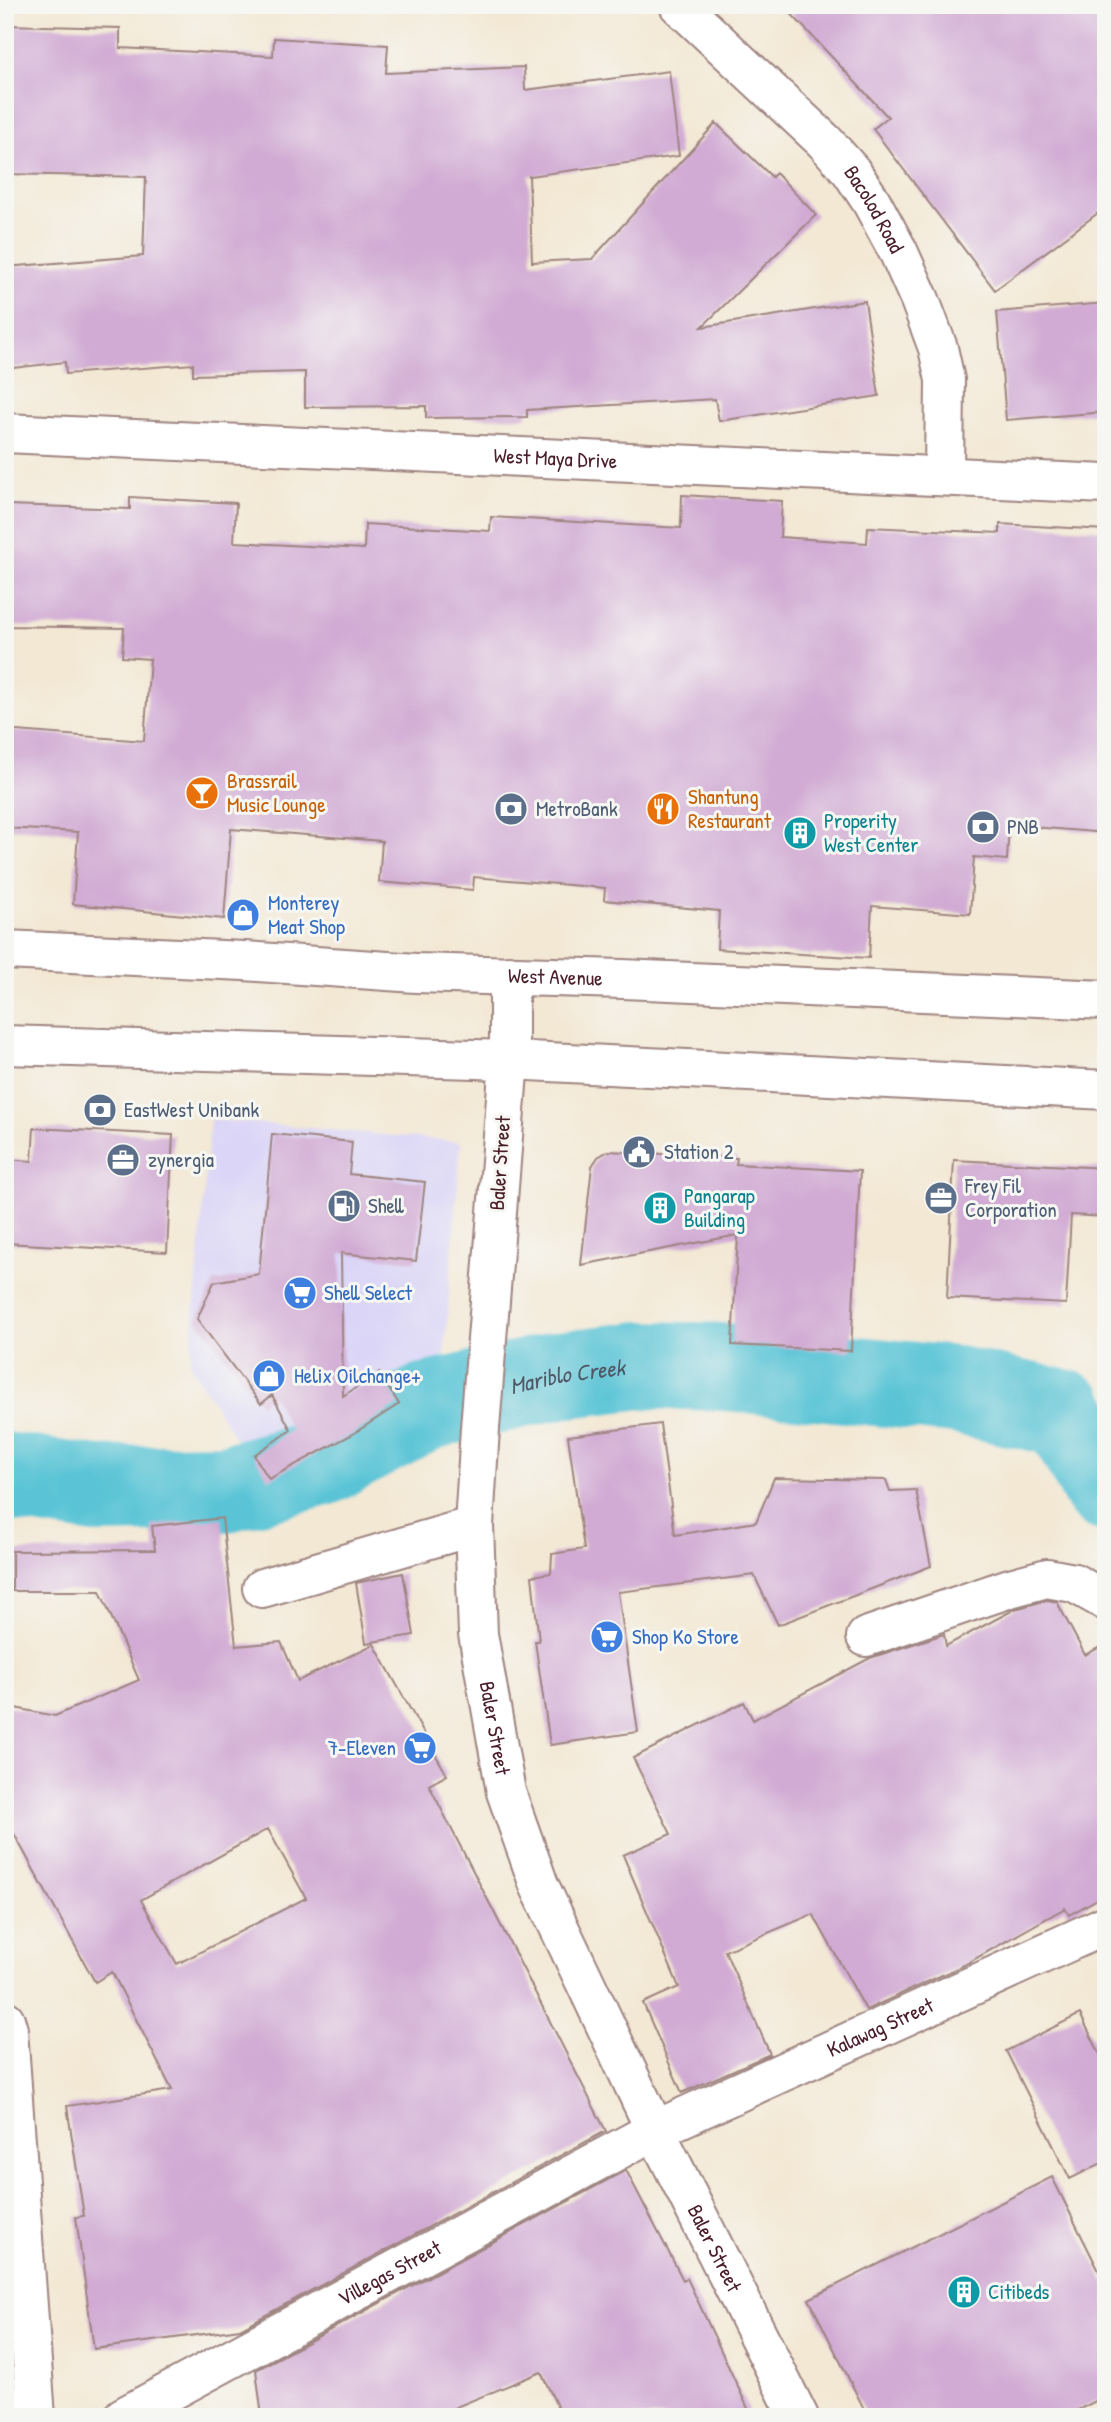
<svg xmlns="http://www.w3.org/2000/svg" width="1111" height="2422" viewBox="0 0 1111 2422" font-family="'Patrick Hand',sans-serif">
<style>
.built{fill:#dbd6f7}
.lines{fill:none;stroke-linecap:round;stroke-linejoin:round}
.river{stroke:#5ac4d6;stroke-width:88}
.building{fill:#d1abd4;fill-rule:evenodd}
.minor-casing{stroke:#9e8480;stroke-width:42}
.major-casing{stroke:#9e8480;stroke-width:42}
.minor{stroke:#fff;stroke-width:38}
.major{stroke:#fff;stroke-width:38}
.labels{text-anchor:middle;stroke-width:6;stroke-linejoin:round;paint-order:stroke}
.street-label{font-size:21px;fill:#4a1f2b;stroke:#f6f6f2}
.food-label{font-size:21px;fill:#c56008;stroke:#f6f6f2;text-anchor:start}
.service-label{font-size:21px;fill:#4e5e75;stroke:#f6f6f2;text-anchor:start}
.culture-label{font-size:21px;fill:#0d838f;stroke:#f6f6f2;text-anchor:start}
.shop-label{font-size:21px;fill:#366cbe;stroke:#f6f6f2;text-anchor:start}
.water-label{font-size:23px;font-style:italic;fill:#505967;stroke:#f6f6f2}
</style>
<rect width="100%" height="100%" fill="#f6f6f2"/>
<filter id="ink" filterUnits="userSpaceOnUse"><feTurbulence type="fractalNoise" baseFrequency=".0143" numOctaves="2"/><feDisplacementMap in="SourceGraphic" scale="14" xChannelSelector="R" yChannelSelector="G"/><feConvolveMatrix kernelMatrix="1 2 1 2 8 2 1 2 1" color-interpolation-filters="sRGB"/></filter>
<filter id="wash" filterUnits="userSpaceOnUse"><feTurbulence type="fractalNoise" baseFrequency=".00686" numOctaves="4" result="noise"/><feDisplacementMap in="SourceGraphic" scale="28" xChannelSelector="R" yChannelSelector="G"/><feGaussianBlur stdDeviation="1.57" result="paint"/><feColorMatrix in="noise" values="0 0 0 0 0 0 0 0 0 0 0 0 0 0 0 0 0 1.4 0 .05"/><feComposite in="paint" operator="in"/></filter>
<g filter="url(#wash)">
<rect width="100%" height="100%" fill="#f3e8d4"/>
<path class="built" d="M 210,1119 L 461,1142 L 442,1385 L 333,1449 L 255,1470 L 190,1365 Z"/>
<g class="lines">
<path class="river" id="s1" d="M 5,1476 L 96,1490 L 226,1488 L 323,1462 L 426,1407 L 559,1375 L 642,1365 L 726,1367 L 956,1390 L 1065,1414 L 1106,1487"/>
</g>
<g id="blocks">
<path class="building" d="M 783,5 L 1106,5 L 1106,207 L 995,290 L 873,129 L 888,117 Z
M 5,25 L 120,28 L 120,48 L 273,56 L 274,38 L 388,45 L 386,73 L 524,67 L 525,90 L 669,71 L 679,156 L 529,176 L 532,262 L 592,259 L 716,123 L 772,177 L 776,173 L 816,215 L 702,327 L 865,301 L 879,396 L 719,421 L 715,399 L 527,410 L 527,417 L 426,418 L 426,406 L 305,407 L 305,372 L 193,375 L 193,364 L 66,374 L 65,362 L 5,369 L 5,267 L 143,256 L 146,177 L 5,174 Z
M 1106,303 L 1106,412 L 1006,420 L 997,312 Z
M 682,495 L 782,501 L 780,537 L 867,543 L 868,527 L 1000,533 L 1000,524 L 1106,530 L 1106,833 L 1009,825 L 1007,860 L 974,857 L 970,914 L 872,906 L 869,958 L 717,949 L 719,911 L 604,900 L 605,888 L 474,877 L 473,890 L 379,882 L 382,841 L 231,829 L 224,919 L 73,904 L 78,832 L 5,828 L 5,730 L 144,741 L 150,659 L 122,657 L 124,628 L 5,626 L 7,505 L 130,509 L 130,497 L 236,503 L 234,542 L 364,549 L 365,524 L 490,531 L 491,517 L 681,528 Z
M 34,1128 L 173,1135 L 167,1252 L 5,1243 L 5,1159 L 32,1161 Z
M 272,1134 L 352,1142 L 349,1174 L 425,1182 L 416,1261 L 341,1253 L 343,1396 L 379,1373 L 399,1404 L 353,1434 L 269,1479 L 254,1455 L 291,1430 L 272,1395 L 261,1404 L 197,1319 L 214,1282 L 259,1274 Z
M 608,1151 L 737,1158 L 736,1164 L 860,1171 L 851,1351 L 732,1345 L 738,1235 L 581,1265 L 592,1166 L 598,1157 Z
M 954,1160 L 1106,1168 L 1106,1217 L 1071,1215 L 1066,1304 L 947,1298 Z
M 660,1424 L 675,1535 L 756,1522 L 774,1478 L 886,1480 L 890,1491 L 916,1490 L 931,1566 L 778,1625 L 754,1575 L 618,1592 L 638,1732 L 550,1745 L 535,1641 L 539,1641 L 532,1576 L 551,1573 L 552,1554 L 584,1549 L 568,1436 Z
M 222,1518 L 236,1646 L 281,1642 L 298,1681 L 374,1644 L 447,1775 L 429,1785 L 606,2131 L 240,2329 L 94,2349 L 76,2217 L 84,2216 L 67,2106 L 172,2090 L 112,1972 L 95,1982 L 12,1830 L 5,1826 L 5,1706 L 55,1716 L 139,1680 L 100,1591 L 12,1591 L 12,1551 L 155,1550 L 152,1526 ZM 268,1829 L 306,1898 L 177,1964 L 141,1900 Z
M 403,1573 L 414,1635 L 366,1643 L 356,1583 Z
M 1048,1600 L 1057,1602 L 1085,1655 L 1106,1644 L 1106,1894 L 1069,1915 L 1065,1908 L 964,1965 L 866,2010 L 813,1914 L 725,1951 L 770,2054 L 682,2093 L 643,2003 L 679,1987 L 623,1855 L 671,1834 L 633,1758 L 744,1702 L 753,1720 L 870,1658 L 944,1634 L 946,1646 L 1015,1609 Z
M 1080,2014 L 1106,2066 L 1106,2161 L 1070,2179 L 1006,2051 Z
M 626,2170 L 683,2280 L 687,2278 L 752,2417 L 562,2417 L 541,2372 L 432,2417 L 262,2417 L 256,2370 Z
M 1052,2177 L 1106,2285 L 1106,2396 L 1064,2417 L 868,2417 L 809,2299 Z"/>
</g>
</g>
<g filter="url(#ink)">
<use href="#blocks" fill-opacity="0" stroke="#9e8480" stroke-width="2"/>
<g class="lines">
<defs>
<g id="minor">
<path id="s2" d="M 679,5 L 824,141 L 851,171 L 871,201 L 899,253 L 920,300 L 938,348 L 945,380 L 944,476"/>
<path id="s3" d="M 5,433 L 1106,484"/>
<path id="s4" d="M 509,975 L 509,1060 L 480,1428 L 474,1526 L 478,1634 L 506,1792 L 539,1885 L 586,1984 L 655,2130 L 799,2417"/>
<path d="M 262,1588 L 474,1526"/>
<path d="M 866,1637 L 1010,1588 L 1047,1578 L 1074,1583 L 1106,1601"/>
<path d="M 5,2020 L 8,2030 L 36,2417"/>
<path id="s5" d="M 123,2417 L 655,2130 L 1106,1925"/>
</g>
<g id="major">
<path id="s6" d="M 5,950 L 244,961 L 416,973 L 623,979 L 1106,1000"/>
<path d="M 5,1045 L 509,1060 L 1106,1090"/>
</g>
</defs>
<use href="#minor" class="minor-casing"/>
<use href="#major" class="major-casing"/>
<use href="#minor" class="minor"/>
<use href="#major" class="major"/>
</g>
</g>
<defs>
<symbol id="bar-disc" viewBox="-11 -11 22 22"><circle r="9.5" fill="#e8710a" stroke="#f6f6f2"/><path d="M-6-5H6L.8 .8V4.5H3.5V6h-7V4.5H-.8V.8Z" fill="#fff"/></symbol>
<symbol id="bank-disc" viewBox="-11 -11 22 22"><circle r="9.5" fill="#5c6f8a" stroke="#f6f6f2"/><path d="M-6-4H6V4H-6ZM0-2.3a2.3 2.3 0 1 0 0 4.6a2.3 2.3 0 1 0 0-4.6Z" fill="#fff"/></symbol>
<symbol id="restaurant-disc" viewBox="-11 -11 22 22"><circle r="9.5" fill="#e8710a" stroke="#f6f6f2"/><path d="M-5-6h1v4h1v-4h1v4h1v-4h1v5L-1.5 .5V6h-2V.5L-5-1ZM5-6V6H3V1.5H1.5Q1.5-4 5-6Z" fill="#fff"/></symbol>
<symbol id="building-disc" viewBox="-11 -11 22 22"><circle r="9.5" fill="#0f9aa8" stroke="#f6f6f2"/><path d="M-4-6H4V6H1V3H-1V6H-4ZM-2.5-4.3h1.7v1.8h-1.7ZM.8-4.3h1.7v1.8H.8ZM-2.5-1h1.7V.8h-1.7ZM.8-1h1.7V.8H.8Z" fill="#fff"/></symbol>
<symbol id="shop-disc" viewBox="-11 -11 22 22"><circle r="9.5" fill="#3f7fe0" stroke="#f6f6f2"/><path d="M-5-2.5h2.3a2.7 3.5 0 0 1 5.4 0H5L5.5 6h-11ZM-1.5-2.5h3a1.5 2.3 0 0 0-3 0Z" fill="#fff"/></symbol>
<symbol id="civic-disc" viewBox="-11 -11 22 22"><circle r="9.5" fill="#5c6f8a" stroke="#f6f6f2"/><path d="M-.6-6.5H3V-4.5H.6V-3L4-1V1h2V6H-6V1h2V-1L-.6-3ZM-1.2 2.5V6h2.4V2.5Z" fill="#fff"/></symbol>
<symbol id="office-disc" viewBox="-11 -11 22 22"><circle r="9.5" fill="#5c6f8a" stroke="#f6f6f2"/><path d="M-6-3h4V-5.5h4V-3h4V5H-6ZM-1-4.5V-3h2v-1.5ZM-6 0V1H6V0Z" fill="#fff"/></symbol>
<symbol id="fuel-disc" viewBox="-11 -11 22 22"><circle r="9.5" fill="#5c6f8a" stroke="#f6f6f2"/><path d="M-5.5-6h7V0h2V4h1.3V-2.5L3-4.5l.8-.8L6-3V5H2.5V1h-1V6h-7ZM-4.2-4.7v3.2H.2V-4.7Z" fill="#fff"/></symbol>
<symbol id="supermarket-disc" viewBox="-11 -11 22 22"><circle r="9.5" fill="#3f7fe0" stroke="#f6f6f2"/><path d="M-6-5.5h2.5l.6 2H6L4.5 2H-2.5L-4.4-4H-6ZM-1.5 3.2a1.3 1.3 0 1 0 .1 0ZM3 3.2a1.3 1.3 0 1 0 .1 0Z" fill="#fff"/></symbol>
</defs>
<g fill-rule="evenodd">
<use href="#bar-disc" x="183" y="774" width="38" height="38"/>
<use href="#bank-disc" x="492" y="790" width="38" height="38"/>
<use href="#restaurant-disc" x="644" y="790" width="38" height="38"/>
<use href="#bank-disc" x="964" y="808" width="38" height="38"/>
<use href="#building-disc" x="781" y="814" width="38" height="38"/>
<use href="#shop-disc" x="224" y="896" width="38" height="38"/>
<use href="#bank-disc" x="81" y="1091" width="38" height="38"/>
<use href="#civic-disc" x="620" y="1133" width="38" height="38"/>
<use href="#office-disc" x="104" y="1141" width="38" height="38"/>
<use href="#office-disc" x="922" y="1179" width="38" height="38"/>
<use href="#fuel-disc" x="325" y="1187" width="38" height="38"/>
<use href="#building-disc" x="641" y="1189" width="38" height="38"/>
<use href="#supermarket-disc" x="281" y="1274" width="38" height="38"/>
<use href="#shop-disc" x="250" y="1357" width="38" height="38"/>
<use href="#supermarket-disc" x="588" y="1618" width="38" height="38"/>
<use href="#supermarket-disc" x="401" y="1729" width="38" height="38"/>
<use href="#building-disc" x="945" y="2273" width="38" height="38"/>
</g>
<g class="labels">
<g class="street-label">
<text dy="7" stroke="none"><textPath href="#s2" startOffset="284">Bacolod Road</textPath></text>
<text dy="7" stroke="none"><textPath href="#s3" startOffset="551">West Maya Drive</textPath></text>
<text dy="7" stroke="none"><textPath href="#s6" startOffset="551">West Avenue</textPath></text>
<text transform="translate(500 1163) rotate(-86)" y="7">Baler Street</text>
<text dy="7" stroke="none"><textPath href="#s4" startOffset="756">Baler Street</textPath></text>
<text dy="7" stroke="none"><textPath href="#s5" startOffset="852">Kalawag Street</textPath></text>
<text dy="7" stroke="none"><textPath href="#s4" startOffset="1323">Baler Street</textPath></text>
<text dy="7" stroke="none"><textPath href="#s5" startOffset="303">Villegas Street</textPath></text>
</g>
<g class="food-label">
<text x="227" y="788">Brassrail<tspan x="227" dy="24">Music Lounge</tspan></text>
<text x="688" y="804">Shantung<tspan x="688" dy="24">Restaurant</tspan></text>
</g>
<g class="service-label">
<text x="536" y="816">MetroBank</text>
<text x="1007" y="834">PNB</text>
<text x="124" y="1117">EastWest Unibank</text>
<text x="664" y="1159">Station 2</text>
<text x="148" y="1167">zynergia</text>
<text x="965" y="1193">Frey Fil<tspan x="965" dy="24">Corporation</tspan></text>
<text x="368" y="1213">Shell</text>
</g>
<g class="culture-label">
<text x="824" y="828">Properity<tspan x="824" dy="24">West Center</tspan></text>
<text x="684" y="1203">Pangarap<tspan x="684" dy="24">Building</tspan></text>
<text x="988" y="2299">Citibeds</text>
</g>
<g class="shop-label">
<text x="268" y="910">Monterey<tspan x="268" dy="24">Meat Shop</tspan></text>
<text x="324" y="1300">Shell Select</text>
<text x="294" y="1383">Helix Oilchange+</text>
<text x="632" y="1644">Shop Ko Store</text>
<text x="396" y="1755" text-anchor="end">7-Eleven</text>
</g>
<g class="water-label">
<text dy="8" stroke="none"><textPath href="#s1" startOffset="584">Mariblo Creek</textPath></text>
</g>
</g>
<rect width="1111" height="2422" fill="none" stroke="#f6f6f2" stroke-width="28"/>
</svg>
